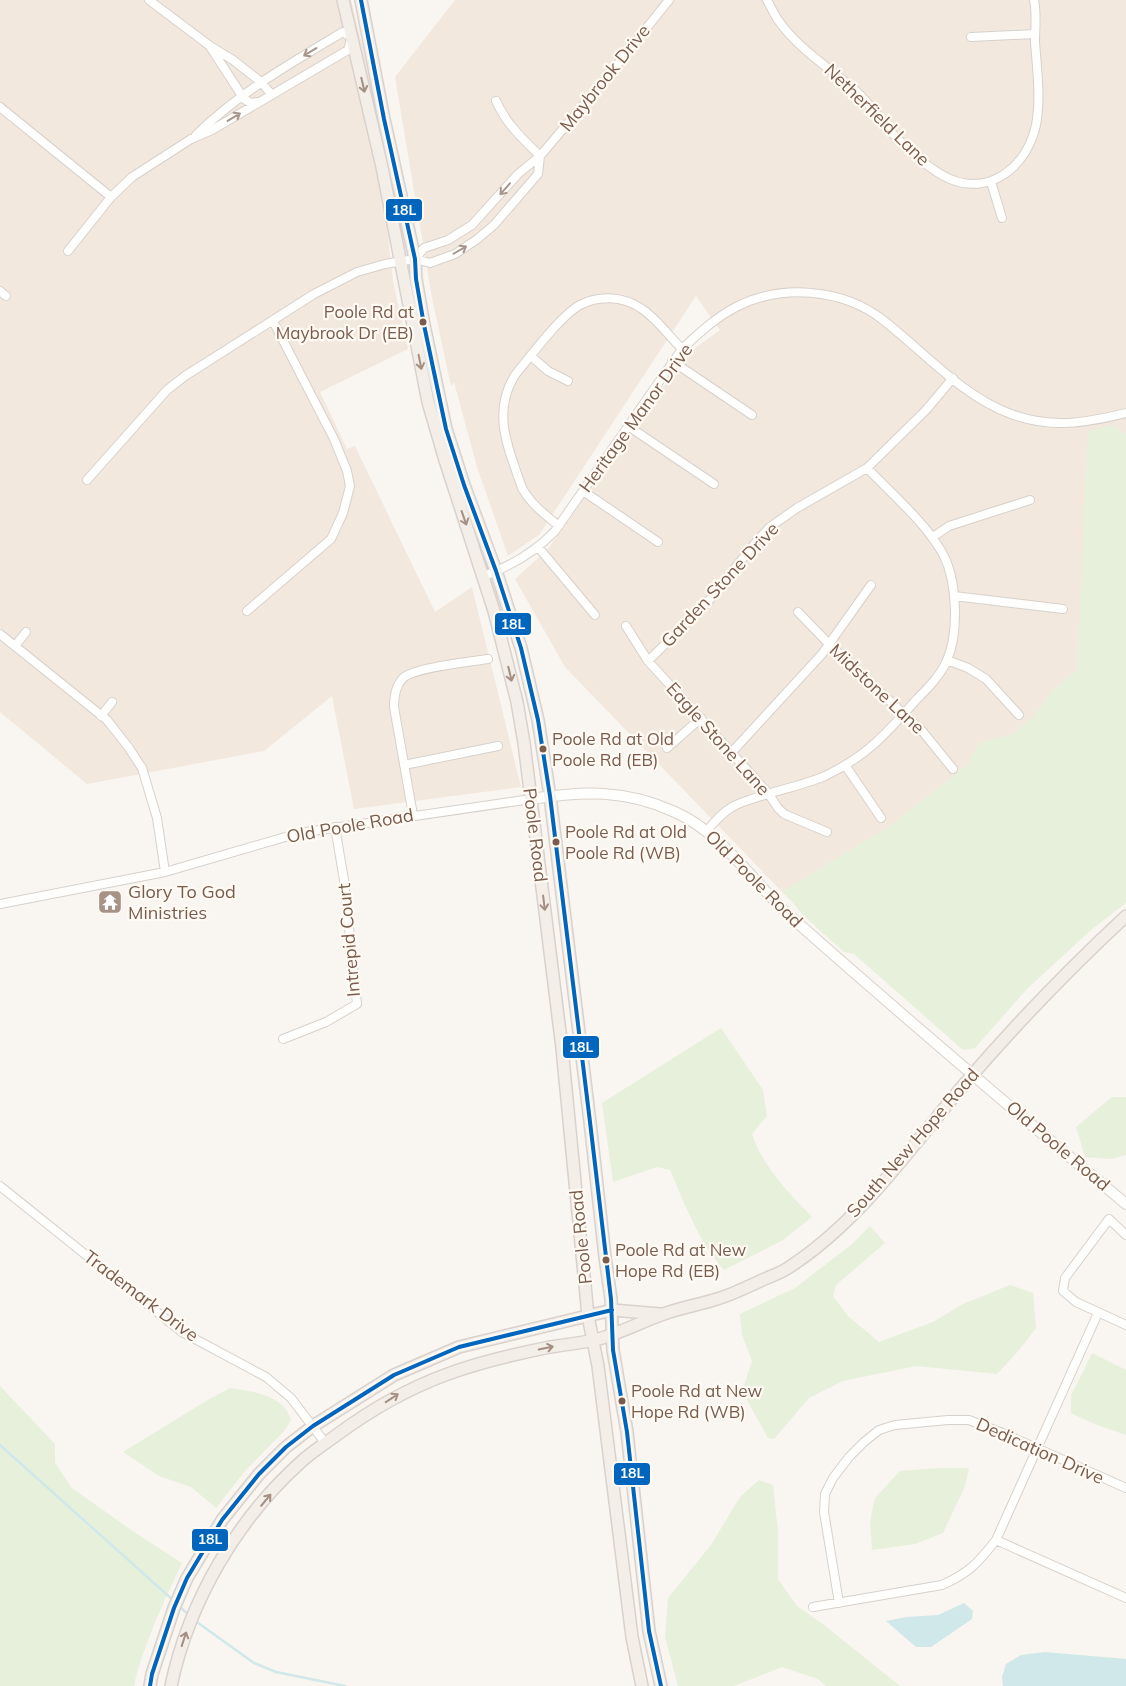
<svg xmlns="http://www.w3.org/2000/svg" width="1126" height="1686" viewBox="0 0 1126 1686" font-family="Mulish,sans-serif">
<style>
.residential{fill:#f2e8de}
.green{fill:#e7f0db}
.water{fill:#d0e8ea}
.lines{fill:none;stroke-linecap:round;stroke-linejoin:round}
.stream{stroke:#d0e8ea;stroke-width:2.5}
.street-casing{stroke:#d7d1cb;stroke-width:10}
.secondary-casing{stroke:#d9d2cb;stroke-width:12}
.primary-casing{stroke:#dad1cc;stroke-width:14}
.street{stroke:#fefefd;stroke-width:8}
.secondary{stroke:#fefefd;stroke-width:10}
.primary{stroke:#f3eee8;stroke-width:11}
.bus-1-casing{stroke:#fffaf3;stroke-width:8}
.bus-1{stroke:#0065bd;stroke-width:4}
.oneway{stroke:#a8958b}
.oneway2{stroke:#a48f83}
.bus-dot{fill:#7a5c4d;stroke:#fffaf3;stroke-width:2}
.labels{text-anchor:middle;stroke-width:4.5;stroke-linejoin:round;paint-order:stroke}
.bus-label{font-size:17px;fill:#7a5c4d;stroke:#fffaf3;text-anchor:start}
.street-label{font-size:18px;fill:#7a5c4d;stroke:#fffaf3}
.poi-label{font-size:18px;fill:#7a5c4d;stroke:#fffaf3;text-anchor:start}
.line-badge{stroke:#fffaf3;stroke-width:2}
.badge-label{font-size:14px;text-anchor:middle;font-weight:bold;fill:#fff}
</style>
<rect width="100%" height="100%" fill="#f9f5f0"/>
<path class="residential" d="M 0,0 L 351,0 L 363,48 L 380,128 L 377,142 L 393,281 L 408,349 L 320,392 L 347,449 L 355,446 L 435,612 L 472,587 L 521,787 L 354,809 L 332,696 L 264,751 L 87,784 L 0,712 Z
M 455,0 L 1126,0 L 1126,676 L 790,900 L 565,667 L 515,579 L 548,549 L 687,354 L 720,330 L 696,296 L 539,535 L 508,556 L 477,467 L 454,382 L 451,386 L 432,298 L 395,77 Z"/>
<path class="green" d="M 1114,425 L 1126,436 L 1126,903 L 1091,930 L 1027,989 L 975,1048 L 963,1050 L 854,954 L 844,952 L 803,915 L 783,891 L 893,824 L 969,763 L 979,743 L 1013,734 L 1035,715 L 1052,690 L 1077,670 L 1088,431 Z
M 721,1028 L 763,1090 L 767,1116 L 752,1134 C 763,1167 788,1192 812,1217 L 783,1240 L 724,1270 C 698,1241 685,1204 670,1170 L 657,1167 L 613,1182 L 602,1103 Z
M 1112,1097 L 1126,1097 L 1126,1155 L 1111,1159 L 1085,1157 L 1076,1127 Z
M 870,1226 L 885,1243 L 836,1285 L 833,1296 L 848,1316 L 879,1342 L 933,1322 L 963,1304 L 1010,1285 L 1033,1293 L 1036,1328 L 1020,1349 L 997,1374 L 916,1366 L 843,1381 L 809,1398 L 774,1439 L 768,1438 L 742,1391 L 752,1361 L 742,1335 L 740,1314 L 795,1288 L 852,1244 Z
M 1092,1353 L 1126,1370 L 1126,1435 L 1092,1423 L 1071,1413 L 1071,1395 L 1088,1362 Z
M 0,1386 L 55,1444 L 55,1463 L 72,1488 L 134,1532 L 182,1563 C 165,1599 142,1648 134,1686 L 0,1686 Z
M 230,1388 C 253,1392 283,1394 291,1420 L 285,1430 L 245,1471 L 216,1508 L 191,1487 L 159,1476 L 123,1452 L 206,1401 Z
M 940,1468 L 969,1468 L 965,1486 L 943,1533 L 915,1544 L 872,1550 L 870,1521 L 875,1498 L 900,1471 Z
M 759,1480 L 773,1485 L 778,1531 L 778,1579 L 797,1606 L 824,1625 L 900,1686 L 826,1686 L 818,1679 L 782,1667 L 734,1686 L 678,1686 L 665,1637 L 668,1598 L 711,1545 L 740,1497 Z"/>
<path class="water" d="M 964,1603 L 973,1611 L 972,1619 L 931,1647 L 916,1647 L 886,1621 L 906,1617 L 938,1615 Z
M 1045,1652 L 1126,1659 L 1126,1686 L 1003,1686 L 1002,1677 L 1006,1664 L 1021,1655 Z"/>
<g class="lines">
<path class="stream" d="M 0,1445 L 174,1601
M 180,1607 L 190,1616
M 194,1620 L 254,1663 L 276,1672 L 345,1686"/>
<defs>
<path id="street" d="M 149,0 L 210,46 L 233,60 L 261,82 L 272,95
M 767,0 C 771,7 774,14 778,20 C 798,49 831,69 856,91 C 872,105 880,121 893,134 C 907,149 931,171 950,179 C 991,196 1027,166 1036,125 C 1041,98 1037,69 1035,42 C 1035,28 1037,13 1034,0
M 971,37 L 1035,34
M 211,48 L 244,99 L 251,103 L 258,102
M 496,101 C 507,125 522,138 540,156
M 0,107 L 111,197
M 196,135 C 240,92 291,63 343,32 L 352,38
M 991,182 L 1002,218
M 68,251 L 111,197 L 132,177 L 191,139 L 212,130 L 348,50 L 351,40
M 415,259 L 424,248 L 448,240 L 472,225 L 518,174 L 540,156 L 609,75 L 669,0
M 0,291 L 6,296
M 531,356 L 548,371 L 568,381
M 672,361 L 752,415
M 628,426 L 714,484
M 87,480 L 167,390 L 185,376 L 314,294 L 357,272 L 385,264 L 415,259 L 430,263 L 455,254 L 476,240 L 494,225 L 538,174 L 540,156
M 583,491 L 658,542
M 559,526 C 544,514 531,504 522,488 C 509,449 491,414 515,375 C 530,357 560,316 580,305 C 599,295 624,296 642,309 C 657,319 669,336 682,349
M 933,537 L 949,526 L 1030,500
M 538,547 L 595,615
M 484,576 C 511,566 534,553 555,531 L 682,349 C 699,333 715,318 736,307 C 781,284 842,288 883,320 C 923,351 963,397 1011,414 C 1052,429 1085,423 1126,413
M 954,596 L 1063,609
M 247,611 L 331,539 L 343,513 L 350,486 L 347,471 L 334,439 L 273,321
M 798,612 L 830,645 L 923,732 L 953,769
M 626,626 L 648,661 L 768,793 L 778,808 L 784,814 L 827,832
M 0,634 L 107,720 L 129,748 L 142,768 L 157,818 L 165,872
M 15,646 L 26,632
M 947,660 L 968,668 L 986,679 L 1019,715
M 648,661 L 706,604 L 756,542 L 770,527 L 797,508 L 867,468 L 926,410 L 953,378
M 101,716 L 112,702
M 667,748 L 701,718
M 732,752 L 822,654 L 871,585
M 404,765 L 498,746
M 845,765 L 881,818
M 413,815 L 394,707 C 394,697 395,686 403,678 C 416,667 470,662 488,659
M 707,831 C 714,822 722,813 732,807 C 737,804 743,802 749,800 C 774,791 801,786 825,776 C 867,756 887,733 917,699 C 928,688 941,675 947,660 C 959,633 957,583 944,556 C 928,525 892,494 867,468
M 0,904 L 165,872 L 299,833 L 531,799
M 283,1039 L 326,1022 L 357,1004 L 344,880 L 335,827
M 0,1186 L 182,1332 L 266,1377 L 291,1398 L 326,1444
M 1126,1235 L 1109,1219 L 1065,1278 L 1063,1291 L 1076,1302 L 1126,1325
M 996,1540 L 1126,1598
M 839,1603 L 824,1512 L 825,1494 L 833,1478 L 849,1457 L 864,1442 L 879,1430 L 895,1425 L 948,1420 L 969,1420 L 1005,1434 L 1126,1488
M 813,1607 L 942,1585 C 969,1573 978,1563 996,1540 L 1098,1313"/>
<path id="secondary" d="M 531,799 C 584,791 625,789 675,812 C 724,834 753,883 792,918 C 902,1015 1013,1110 1126,1204"/>
<path id="primary" d="M 343,0 L 382,167 L 428,402 L 444,457 L 494,611 L 517,702 L 524,743 L 562,1048 L 588,1316 L 598,1366 L 632,1637 L 642,1686
M 361,0 L 384,119 L 415,259 L 416,279 L 424,325 L 446,429 L 464,485 L 496,571 L 521,648 L 538,720 L 550,796 L 590,1122 L 605,1257 L 611,1299 L 613,1350 L 627,1432 L 649,1631 L 661,1686
M 150,1686 L 152,1674 L 174,1608 L 187,1578 L 222,1520 L 259,1474 L 286,1447 L 313,1426 L 394,1375 L 459,1347 L 612,1310 L 660,1314
M 171,1686 C 189,1601 237,1519 302,1461 C 313,1451 326,1443 338,1434 C 372,1409 405,1390 445,1375 C 479,1362 515,1354 550,1347 C 565,1345 580,1343 595,1340 C 618,1334 639,1323 661,1315 C 679,1308 698,1305 717,1299 C 731,1295 745,1288 758,1282 C 768,1277 779,1274 788,1268 C 858,1223 908,1151 961,1088 C 1013,1027 1068,970 1126,916"/>
</defs>
<use href="#street" class="street-casing"/>
<use href="#secondary" class="secondary-casing"/>
<use href="#primary" class="primary-casing"/>
<use href="#street" class="street"/>
<use href="#secondary" class="secondary"/>
<use href="#primary" class="primary"/>
<defs>
<path id="bus-1" d="M 361,0 L 384,119 L 415,259 L 416,279 L 424,325 L 446,429 L 464,485 L 496,571 L 521,648 L 538,720 L 550,796 L 590,1122 L 611,1299 L 613,1350 L 627,1432 L 649,1631 L 661,1686
M 150,1686 L 152,1674 L 174,1608 L 187,1578 L 222,1520 L 259,1474 L 286,1447 L 313,1426 L 394,1375 L 459,1347 L 612,1310"/>
</defs>
<use href="#bus-1" class="bus-1-casing"/>
<use href="#bus-1" class="bus-1"/>
</g>
<defs><path id="oneway-shaft" d="M-6 0H5M1.5-3L5.5 0L1.5 3" fill="none" stroke-width="1.6" stroke-linecap="round" stroke-linejoin="round" transform="scale(1.25)"/></defs>
<g class="oneway">
<use href="#oneway-shaft" transform="translate(310 52) rotate(149)"/>
<use href="#oneway-shaft" transform="translate(234 117) rotate(-31)"/>
<use href="#oneway-shaft" transform="translate(505 189) rotate(131)"/>
<use href="#oneway-shaft" transform="translate(460 250) rotate(-30)"/>
</g>
<g class="oneway2">
<use href="#oneway-shaft" transform="translate(363 85) rotate(77)"/>
<use href="#oneway-shaft" transform="translate(420 362) rotate(79)"/>
<use href="#oneway-shaft" transform="translate(464 518) rotate(71)"/>
<use href="#oneway-shaft" transform="translate(510 674) rotate(77)"/>
<use href="#oneway-shaft" transform="translate(544 903) rotate(83)"/>
<use href="#oneway-shaft" transform="translate(546 1348) rotate(-11)"/>
<use href="#oneway-shaft" transform="translate(392 1398) rotate(-33)"/>
<use href="#oneway-shaft" transform="translate(266 1500) rotate(-50)"/>
<use href="#oneway-shaft" transform="translate(184 1639) rotate(-72)"/>
</g>
<defs>
<symbol id="temple-square" viewBox="-11 -11 22 22"><rect x="-9" y="-9" width="18" height="18" rx="4" fill="#a69286" stroke="#fffaf3"/><path d="M0-6L5-2H3V0L6.5 2.5H4V6H1.5V3h-3V6H-4V2.5H-6.5L-3 0V-2H-5Z" fill="#fff"/></symbol>
</defs>
<g fill-rule="evenodd">
<use href="#temple-square" x="96" y="888" width="28" height="28"/>
</g>
<g class="bus-dot">
<circle cx="423" cy="322" r="4.5"/>
<circle cx="543" cy="749" r="4.5"/>
<circle cx="556" cy="842" r="4.5"/>
<circle cx="606" cy="1260" r="4.5"/>
<circle cx="622" cy="1401" r="4.5"/>
</g>
<g class="labels">
<g class="bus-label">
<text x="414" y="318" text-anchor="end">Poole Rd at<tspan x="414" dy="21">Maybrook Dr (EB)</tspan></text>
<text x="552" y="745">Poole Rd at Old<tspan x="552" dy="21">Poole Rd (EB)</tspan></text>
<text x="565" y="838">Poole Rd at Old<tspan x="565" dy="21">Poole Rd (WB)</tspan></text>
<text x="615" y="1256">Poole Rd at New<tspan x="615" dy="21">Hope Rd (EB)</tspan></text>
<text x="631" y="1397">Poole Rd at New<tspan x="631" dy="21">Hope Rd (WB)</tspan></text>
</g>
<g class="street-label">
<text transform="translate(605 78) rotate(-51)" y="6">Maybrook Drive</text>
<text transform="translate(877 115) rotate(44)" y="6">Netherfield Lane</text>
<text transform="translate(636 418) rotate(-54)" y="6">Heritage Manor Drive</text>
<text transform="translate(720 585) rotate(-47)" y="6">Garden Stone Drive</text>
<text transform="translate(877 689) rotate(43)" y="6">Midstone Lane</text>
<text transform="translate(718 739) rotate(48)" y="6">Eagle Stone Lane</text>
<text transform="translate(350 826) rotate(-10)" y="6">Old Poole Road</text>
<text transform="translate(535 835) rotate(83)" y="6">Poole Road</text>
<text transform="translate(754 879) rotate(45)" y="6">Old Poole Road</text>
<text transform="translate(349 940) rotate(-95)" y="6">Intrepid Court</text>
<text transform="translate(913 1143) rotate(-49)" y="6">South New Hope Road</text>
<text transform="translate(1058 1146) rotate(40)" y="6">Old Poole Road</text>
<text transform="translate(581 1237) rotate(-96)" y="6">Poole Road</text>
<text transform="translate(141 1296) rotate(37)" y="6">Trademark Drive</text>
<text transform="translate(1040 1451) rotate(24)" y="6">Dedication Drive</text>
</g>
<g class="poi-label">
<text x="128" y="898">Glory To God<tspan x="128" dy="21">Ministries</tspan></text>
</g>
</g>
<g class="line-badge">
<rect x="385" y="198" width="38" height="24" rx="5" fill="#0065bd"/>
<rect x="494" y="612" width="38" height="24" rx="5" fill="#0065bd"/>
<rect x="562" y="1035" width="38" height="24" rx="5" fill="#0065bd"/>
<rect x="613" y="1462" width="38" height="24" rx="5" fill="#0065bd"/>
<rect x="191" y="1528" width="38" height="24" rx="5" fill="#0065bd"/>
</g>
<g class="badge-label">
<text x="404" y="215">18L</text>
<text x="513" y="629">18L</text>
<text x="581" y="1052">18L</text>
<text x="632" y="1478">18L</text>
<text x="210" y="1544">18L</text>
</g>
</svg>
